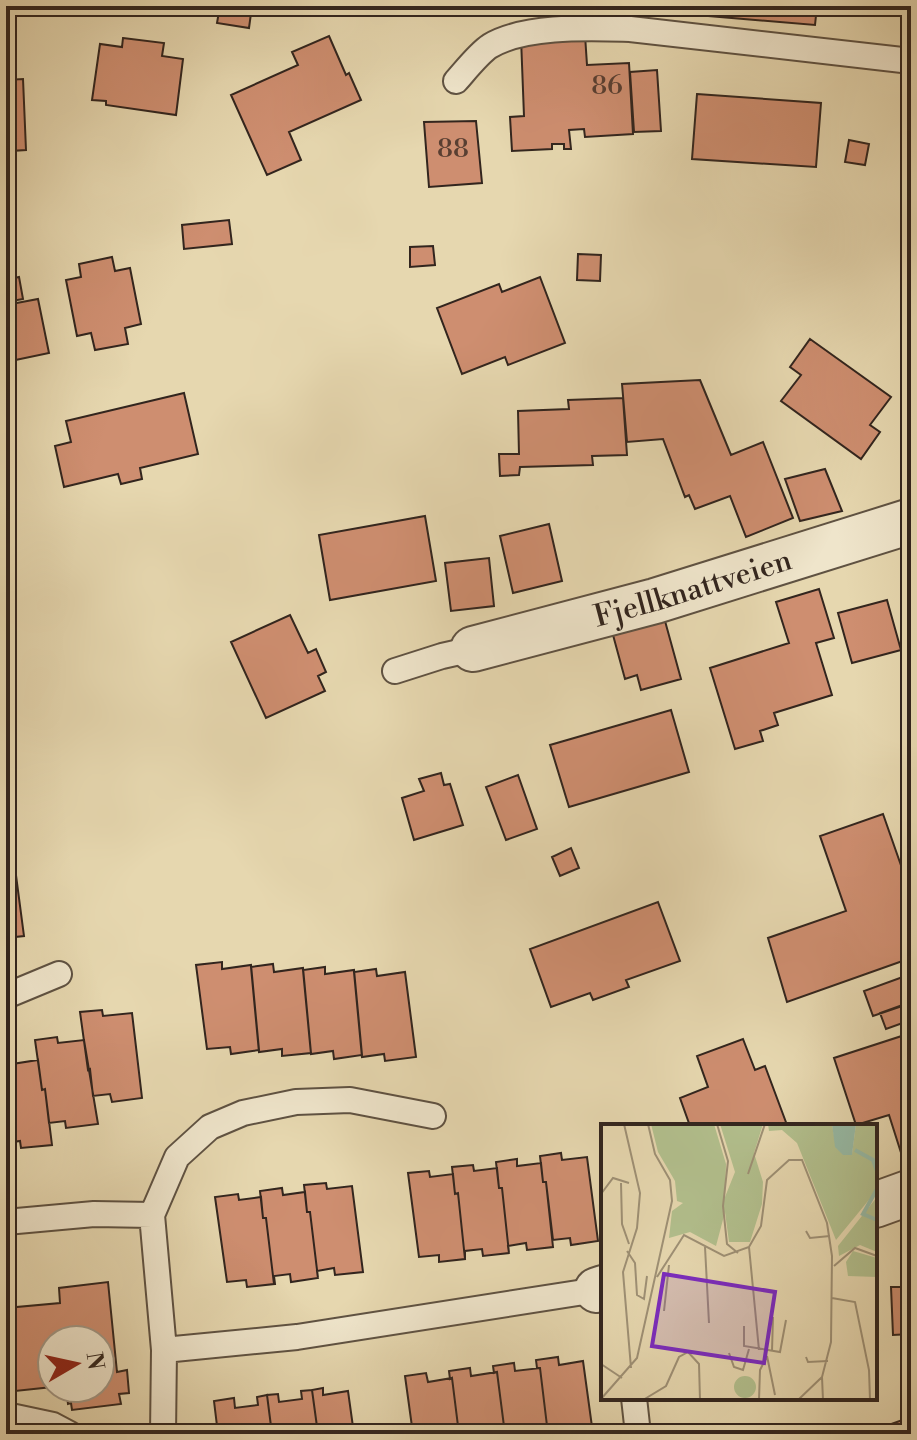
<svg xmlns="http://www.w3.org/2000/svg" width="917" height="1440" viewBox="0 0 917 1440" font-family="'Libre Bodoni',serif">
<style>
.building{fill:#ce8e70;stroke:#32251e;stroke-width:2}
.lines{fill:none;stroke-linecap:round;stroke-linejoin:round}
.service-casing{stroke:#5f5242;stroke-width:28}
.minor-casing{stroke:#5f5242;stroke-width:48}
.service{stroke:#efe5cb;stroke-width:24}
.minor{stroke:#efe5cb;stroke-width:44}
.labels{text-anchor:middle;stroke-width:6;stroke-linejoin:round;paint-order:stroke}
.number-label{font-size:26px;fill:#593f32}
.street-label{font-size:30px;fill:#32251e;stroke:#efe5cb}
.inset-river{fill:none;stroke:#97baa5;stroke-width:4}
.inset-road{fill:none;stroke:#9e9075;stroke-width:2}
.view{fill:#7b2cbf;fill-opacity:0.15;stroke:#7b2cbf;stroke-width:4}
.inset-edge{fill:none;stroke:#32251e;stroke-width:4}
</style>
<rect width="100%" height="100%" fill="#e6d7af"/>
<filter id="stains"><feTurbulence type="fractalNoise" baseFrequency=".0025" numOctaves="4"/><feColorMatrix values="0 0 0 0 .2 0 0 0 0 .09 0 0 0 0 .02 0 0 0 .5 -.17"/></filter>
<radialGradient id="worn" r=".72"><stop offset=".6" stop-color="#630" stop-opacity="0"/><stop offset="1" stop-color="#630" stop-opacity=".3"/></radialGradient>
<path class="building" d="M 220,6 L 252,6 L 249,28 L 217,23 Z
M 691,6 L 817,6 L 815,25 L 709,16 L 709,11 L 691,10 Z
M 585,35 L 587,65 L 629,63 L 633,134 L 585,137 L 584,129 L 569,130 L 571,149 L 564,149 L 564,144 L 552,144 L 552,149 L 512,151 L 510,117 L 524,116 L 521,38 Z
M 329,36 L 346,75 L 349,73 L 361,100 L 289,132 L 301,160 L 267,175 L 231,95 L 298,65 L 292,52 Z
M 123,38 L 164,43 L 162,56 L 183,59 L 176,115 L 106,105 L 106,101 L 92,100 L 100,44 L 122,47 Z
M 657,70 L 661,131 L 634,132 L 630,72 Z
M 23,79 L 26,150 L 11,151 L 12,161 L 6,161 L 6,80 Z
M 697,94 L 821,103 L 816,167 L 692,159 Z
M 476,121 L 482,183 L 429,187 L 424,122 Z
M 849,140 L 869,144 L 865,165 L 845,162 Z
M 229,220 L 232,244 L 184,249 L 182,225 Z
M 433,246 L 435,265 L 410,267 L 410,247 Z
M 578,254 L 601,255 L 600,281 L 577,280 Z
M 112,257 L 115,271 L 130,268 L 141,324 L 125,328 L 128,344 L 95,350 L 91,333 L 77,336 L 66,280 L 81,277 L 79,264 Z
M 6,258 L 10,279 L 19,277 L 23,299 L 6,302 Z
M 540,277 L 565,343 L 508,365 L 505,357 L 462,374 L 437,308 L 499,284 L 502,292 Z
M 38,299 L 49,353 L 6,362 L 6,305 Z
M 810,339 L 891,397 L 870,425 L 880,432 L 861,459 L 781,401 L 801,375 L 790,367 Z
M 700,380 L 731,455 L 763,442 L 793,518 L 746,537 L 730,496 L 695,509 L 689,495 L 685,497 L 663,439 L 627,442 L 622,384 Z
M 184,393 L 198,454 L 140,468 L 142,479 L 121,484 L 118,474 L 64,487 L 55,446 L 71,442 L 66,421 Z
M 623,398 L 627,455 L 592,456 L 593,465 L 520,467 L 519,475 L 500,476 L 499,454 L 519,454 L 518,411 L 569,409 L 568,400 Z
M 825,469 L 842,511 L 800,521 L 785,479 Z
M 425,516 L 436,581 L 330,600 L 319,535 Z
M 549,524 L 562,581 L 513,593 L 500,536 Z
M 489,558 L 494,606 L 451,611 L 445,563 Z
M 819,589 L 834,638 L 816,643 L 832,695 L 774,713 L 778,725 L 760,731 L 763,741 L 735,749 L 710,668 L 789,643 L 776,602 Z
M 887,600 L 901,650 L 852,663 L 838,613 Z
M 290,615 L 308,653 L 316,649 L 326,672 L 318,676 L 325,691 L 266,718 L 231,642 Z
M 665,621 L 681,679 L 641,690 L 637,675 L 625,679 L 613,635 Z
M 671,710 L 689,772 L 569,807 L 550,745 Z
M 441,773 L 444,785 L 450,784 L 463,825 L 414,840 L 402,798 L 424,791 L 419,779 Z
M 518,775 L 537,829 L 506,840 L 486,787 Z
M 883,814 L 911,894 L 911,958 L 787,1002 L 768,938 L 846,911 L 820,836 Z
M 12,845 L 24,936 L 6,938 L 6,846 Z
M 571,848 L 579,868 L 560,876 L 552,857 Z
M 658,902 L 680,961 L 626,980 L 629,987 L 593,1000 L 590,993 L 551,1007 L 530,949 Z
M 222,962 L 222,969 L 251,965 L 259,1050 L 231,1054 L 230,1047 L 207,1049 L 196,965 Z
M 273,964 L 274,972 L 303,968 L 311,1053 L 282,1056 L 282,1049 L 259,1052 L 251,967 Z
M 325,967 L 325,974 L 354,970 L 362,1055 L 334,1059 L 333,1051 L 311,1054 L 303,970 Z
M 376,969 L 377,976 L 405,972 L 416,1057 L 385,1061 L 384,1054 L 362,1057 L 354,972 Z
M 911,974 L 911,1003 L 873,1016 L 864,991 Z
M 911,1002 L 911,1020 L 886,1029 L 880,1013 Z
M 102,1010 L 103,1016 L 132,1013 L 142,1098 L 112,1102 L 110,1094 L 93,1096 L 90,1069 L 88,1070 L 80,1012 Z
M 911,1033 L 911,1156 L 903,1159 L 889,1115 L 856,1125 L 834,1058 Z
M 57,1037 L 58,1043 L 84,1040 L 98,1124 L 66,1128 L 65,1121 L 49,1123 L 45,1089 L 42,1090 L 35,1040 Z
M 743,1039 L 755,1070 L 765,1066 L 787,1125 L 690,1126 L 680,1098 L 708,1087 L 697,1056 Z
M 12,1057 L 12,1064 L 38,1060 L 42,1090 L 45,1089 L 52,1145 L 21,1148 L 20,1141 L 6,1143 L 6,1058 Z
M 561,1153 L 562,1160 L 587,1157 L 598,1241 L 571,1245 L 570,1238 L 553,1240 L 546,1182 L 543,1182 L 540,1156 Z
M 517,1159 L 517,1166 L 541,1163 L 543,1182 L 546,1182 L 553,1247 L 527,1250 L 526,1243 L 508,1246 L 509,1253 L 502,1188 L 499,1188 L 496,1162 Z
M 473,1165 L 474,1171 L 497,1168 L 499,1188 L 502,1188 L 509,1253 L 483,1256 L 482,1249 L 465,1251 L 465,1259 L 458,1193 L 455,1194 L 452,1167 Z
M 429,1171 L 430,1177 L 453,1174 L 455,1194 L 458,1193 L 465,1259 L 439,1262 L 439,1255 L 419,1257 L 408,1173 Z
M 326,1183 L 327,1189 L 352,1186 L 363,1272 L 335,1275 L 334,1268 L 317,1271 L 318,1278 L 310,1212 L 307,1212 L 304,1185 Z
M 282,1188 L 283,1195 L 305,1192 L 307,1212 L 310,1212 L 318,1278 L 291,1282 L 290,1274 L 274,1276 L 275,1284 L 274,1284 L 266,1218 L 263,1218 L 260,1191 Z
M 238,1194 L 239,1200 L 261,1197 L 263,1218 L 266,1218 L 274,1284 L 247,1287 L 246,1280 L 227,1282 L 215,1197 Z
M 108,1282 L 117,1372 L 127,1370 L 129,1393 L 119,1394 L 121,1404 L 72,1410 L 71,1403 L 68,1404 L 66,1388 L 100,1388 L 100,1340 L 52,1340 L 52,1387 L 6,1392 L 6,1308 L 60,1303 L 59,1288 Z
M 891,1287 L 911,1287 L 911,1334 L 893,1335 Z
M 558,1357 L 559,1365 L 583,1361 L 593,1434 L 548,1434 L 540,1368 L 537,1368 L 536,1360 Z
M 514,1363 L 515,1371 L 540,1368 L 548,1434 L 505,1434 L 497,1372 L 494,1373 L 493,1366 Z
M 470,1368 L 471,1376 L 497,1372 L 505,1434 L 459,1434 L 452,1378 L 450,1379 L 449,1371 Z
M 426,1373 L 428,1382 L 452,1378 L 459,1434 L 413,1434 L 405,1376 Z
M 323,1388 L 323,1395 L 348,1391 L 354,1434 L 318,1434 L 312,1390 Z
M 312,1390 L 318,1434 L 272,1434 L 267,1395 L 278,1394 L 279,1402 L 302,1399 L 301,1391 Z
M 267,1395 L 272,1434 L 218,1434 L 214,1401 L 234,1398 L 235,1408 L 258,1405 L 257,1397 Z
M 911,1417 L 911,1434 L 879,1434 L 877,1429 Z"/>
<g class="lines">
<defs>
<path id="service" d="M 456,81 C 465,71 479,53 490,46 C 525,25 590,28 630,29 L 911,61
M 395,671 L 442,656 L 473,649
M 6,996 L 59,974
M 6,1222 L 94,1214 L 152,1215
M 164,1350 L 297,1337 L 597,1290
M 634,1398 L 638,1434
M 6,1415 L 53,1425 L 70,1434
M 163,1434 L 164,1350 L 152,1215 L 177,1157 L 210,1127 L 243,1113 L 296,1102 L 350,1100 L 433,1116"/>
<g id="minor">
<path id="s1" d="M 473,649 L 655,601 L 911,521"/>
<path d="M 875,1205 L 911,1192"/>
<path d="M 597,1290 L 603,1288"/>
</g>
</defs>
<use href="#service" class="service-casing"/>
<use href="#minor" class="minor-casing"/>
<use href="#service" class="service"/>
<use href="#minor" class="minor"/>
</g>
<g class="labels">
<g class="number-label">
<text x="607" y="94">86</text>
<text x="453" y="157">88</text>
</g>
<g class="street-label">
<text dy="10" stroke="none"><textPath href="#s1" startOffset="228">Fjellknattveien</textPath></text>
</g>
</g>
<g transform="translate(601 1124)">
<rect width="276" height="276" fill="#e6d7af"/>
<path d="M 50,0 L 113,0 L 125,40 L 124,73 L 134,48 L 119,0 L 162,0 L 153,29 L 162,58 L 161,80 L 149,118 L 128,118 L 124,88 L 115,122 L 89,108 L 68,114 L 71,87 L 82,79 L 76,77 L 74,57 L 57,28 ZM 167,0 L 231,0 L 235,23 L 251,30 L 255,0 L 276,0 L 276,66 L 235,116 L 196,19 L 181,6 L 168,7 ZM 276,73 L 276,128 L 259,121 L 238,132 L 237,122 ZM 252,127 L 276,134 L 276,153 L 247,152 L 245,138 ZM133 263a11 11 0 1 1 22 0a11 11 0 1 1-22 0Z" fill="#b2bf8d"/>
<path d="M 231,0 L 255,0 L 251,31 L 242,31 L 234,23 Z" fill="#97baa5"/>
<path class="inset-river" d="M 254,26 L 272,36 L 276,47M 276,65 L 262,90 L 276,96"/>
<path class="inset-road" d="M 23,0 L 39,69 L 36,104 L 22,148 L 30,244M 116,0 L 127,37 L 122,82 L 126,120 L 137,129M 147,50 L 164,0M 20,59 L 21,100 L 28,120M 0,70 L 12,54 L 28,59M 205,107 L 209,114 L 229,112M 104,123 L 108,199M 148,123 L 158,226M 26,127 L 34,139 L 36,171 L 43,175 L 46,152M 233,142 L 254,124 L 276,132M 56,153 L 83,111 L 123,132 L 148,123 L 160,102 L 166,56 L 188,36 L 201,36 L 226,99 L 231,132 L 230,218 L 221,253 L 222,276M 231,174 L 254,178 L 268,246 L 269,276M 63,187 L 68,141M 143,202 L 143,222 L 179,228 L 185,196M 171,227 L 172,193M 128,229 L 133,243 L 142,246 L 148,225M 166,232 L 174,271M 205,233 L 207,238 L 227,237M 0,240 L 21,254M 0,275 L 36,234 L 71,77 L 69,56 L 54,30 L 47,0M 42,276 L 65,262 L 78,233 L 87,228 L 98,240 L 99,276M 158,276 L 159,246 L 166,232M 197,276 L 221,253"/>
<path class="view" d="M 63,150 L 174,168 L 163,239 L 51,222 Z"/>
<rect width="276" height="276" class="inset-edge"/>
</g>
<rect width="917" height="1440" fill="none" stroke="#e6d7af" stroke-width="32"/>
<rect x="8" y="8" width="901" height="1424" fill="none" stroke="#32251e" stroke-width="4"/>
<rect x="16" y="16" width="885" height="1408" fill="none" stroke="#32251e" stroke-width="2"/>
<g transform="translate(76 1364) rotate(81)"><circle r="38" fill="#efe5cb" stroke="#a39886" stroke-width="2"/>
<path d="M0-6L14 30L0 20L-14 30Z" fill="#8f2418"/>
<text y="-12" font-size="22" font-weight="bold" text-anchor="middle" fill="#32251e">N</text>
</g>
<rect width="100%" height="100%" filter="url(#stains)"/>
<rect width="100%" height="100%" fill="url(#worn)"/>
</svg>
